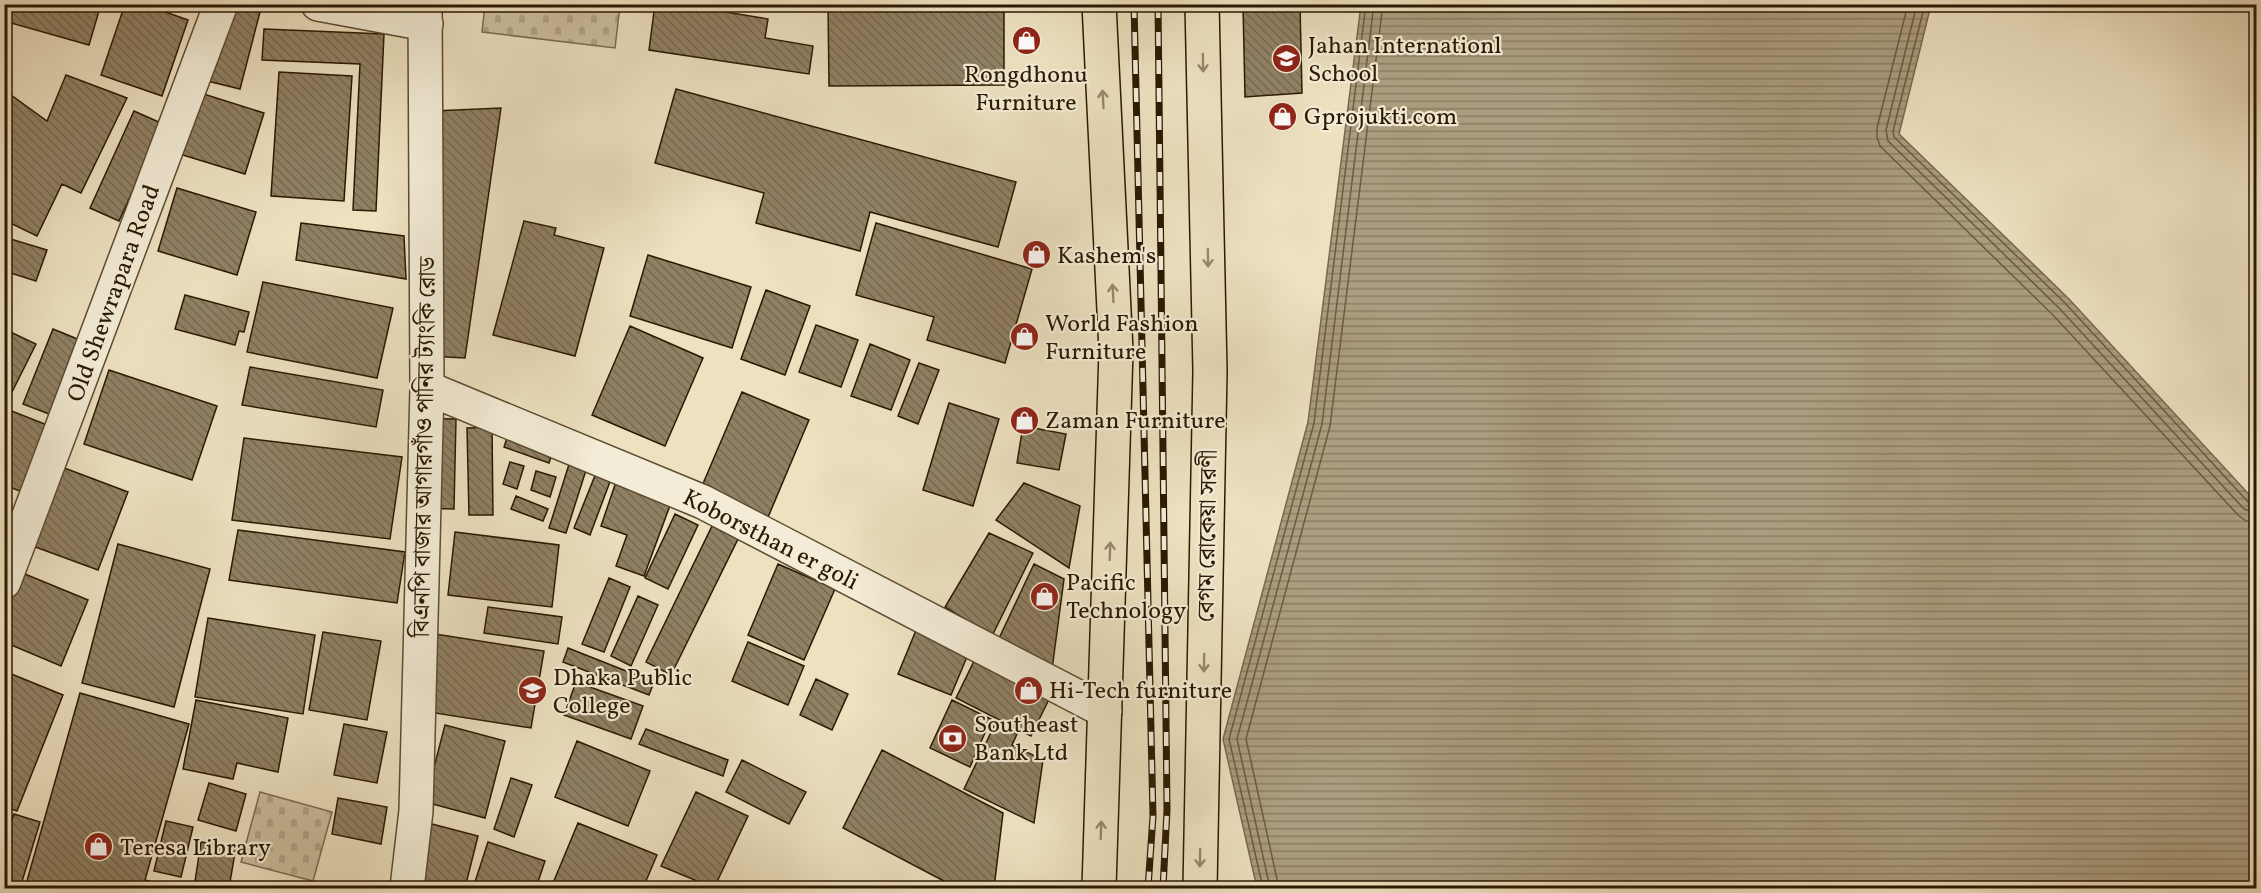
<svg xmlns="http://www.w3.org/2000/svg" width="2261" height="893" viewBox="0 0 2261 893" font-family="Vollkorn,'Noto Serif Bengali',serif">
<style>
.cemetery{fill:url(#cemetery-stones);stroke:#7c6c51;stroke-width:1.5}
.water{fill:url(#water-rules);stroke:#78684d;stroke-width:1.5}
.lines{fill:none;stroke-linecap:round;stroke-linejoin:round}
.shore{stroke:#6b5b40;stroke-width:1.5}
.building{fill:url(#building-back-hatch);stroke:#2b1902;stroke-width:1.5}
.minor-casing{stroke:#5c4b32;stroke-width:36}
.primary-casing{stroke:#2b1902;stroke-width:36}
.minor{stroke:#f3ecd6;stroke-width:33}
.primary{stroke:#ede1c0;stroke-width:33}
.rail-casing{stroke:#2b1902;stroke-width:7}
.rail{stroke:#f3ecd6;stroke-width:4.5;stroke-dasharray:14;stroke-linecap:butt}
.oneway{stroke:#96876a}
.labels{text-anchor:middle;stroke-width:4.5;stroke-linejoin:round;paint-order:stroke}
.poi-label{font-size:24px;fill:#2b1902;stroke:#f3ecd6;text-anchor:start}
.street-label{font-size:24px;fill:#2b1902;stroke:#f3ecd6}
</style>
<defs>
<pattern id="cemetery-stones" width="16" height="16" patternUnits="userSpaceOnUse" patternTransform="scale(1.5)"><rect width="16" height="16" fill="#ccbfa0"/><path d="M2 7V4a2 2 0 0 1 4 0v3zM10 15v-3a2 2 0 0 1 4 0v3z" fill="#afa488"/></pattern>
<pattern id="water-rules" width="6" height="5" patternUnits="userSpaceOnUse" patternTransform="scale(1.5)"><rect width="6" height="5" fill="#ab9d7f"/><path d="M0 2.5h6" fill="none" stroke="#8b7f66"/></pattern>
<pattern id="building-back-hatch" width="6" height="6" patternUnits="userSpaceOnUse" patternTransform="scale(1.5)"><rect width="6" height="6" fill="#908165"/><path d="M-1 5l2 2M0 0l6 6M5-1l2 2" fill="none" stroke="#766951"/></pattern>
</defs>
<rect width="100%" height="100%" fill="#ede1c0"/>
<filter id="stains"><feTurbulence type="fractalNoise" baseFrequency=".00333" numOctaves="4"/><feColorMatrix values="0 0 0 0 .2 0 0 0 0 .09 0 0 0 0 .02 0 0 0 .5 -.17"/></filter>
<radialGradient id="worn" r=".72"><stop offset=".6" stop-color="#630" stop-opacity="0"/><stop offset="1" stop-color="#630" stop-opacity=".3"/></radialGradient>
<path class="cemetery" d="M 485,5 L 620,5 L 615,48 L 482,32 Z
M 260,792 L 332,812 L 313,881 L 241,862 Z"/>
<path class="water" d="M 1361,5 L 1931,5 L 1899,134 L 2069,299 L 2256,502 L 2256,888 L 1257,888 L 1223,739 L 1308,422 Z"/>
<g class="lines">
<path class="shore" d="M 1908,4 L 1877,128 L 1877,137 L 1880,146 L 2053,315 L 2238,515 L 2246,521 L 2256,522
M 1917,4 L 1886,130 L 1888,141 L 2060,309 L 2244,509 L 2256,513
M 1925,4 L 1893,131 L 1894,137 L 2065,303 L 2249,503 L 2256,506
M 1263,888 L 1229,739 L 1314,423 L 1366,4
M 1270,888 L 1237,739 L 1322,424 L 1374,4
M 1279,888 L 1246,739 L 1330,426 L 1383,4"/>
</g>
<path class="building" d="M 4,4 L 101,4 L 89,45 L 4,21 Z
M 125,4 L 143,4 L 188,20 L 162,96 L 101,75 Z
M 231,4 L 260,12 L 240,89 L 195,78 Z
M 655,4 L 676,4 L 768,19 L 765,38 L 813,46 L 809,74 L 649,50 Z
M 828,4 L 1004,4 L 1004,85 L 829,86 Z
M 1243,4 L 1300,4 L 1302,93 L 1245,97 Z
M 264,29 L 384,34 L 376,211 L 353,210 L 360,64 L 262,60 Z
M 279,72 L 352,76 L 344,201 L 271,196 Z
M 66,75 L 127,98 L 81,193 L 62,184 L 37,236 L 4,220 L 4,90 L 47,121 Z
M 676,89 L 1016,182 L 998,247 L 870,212 L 860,251 L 756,223 L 764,193 L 655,163 Z
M 191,90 L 264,113 L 245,174 L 173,152 Z
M 501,108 L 465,358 L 410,355 L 410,112 Z
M 134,111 L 163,124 L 119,221 L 90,208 Z
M 177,188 L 256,212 L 237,275 L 158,251 Z
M 524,221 L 556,228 L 554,235 L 604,248 L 575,356 L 493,335 Z
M 301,223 L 404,236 L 406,279 L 296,260 Z
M 876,223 L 1032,269 L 1005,363 L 927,340 L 934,317 L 856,295 Z
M 4,237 L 47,250 L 36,281 L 4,271 Z
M 648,255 L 751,287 L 732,348 L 630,316 Z
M 263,282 L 393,308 L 377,378 L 247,352 Z
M 766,290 L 810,306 L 785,375 L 741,359 Z
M 185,295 L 249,312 L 244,332 L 239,331 L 235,345 L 175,329 Z
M 816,325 L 858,340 L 841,387 L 799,372 Z
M 630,326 L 703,358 L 665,446 L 592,415 Z
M 4,329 L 36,344 L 6,404 L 4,404 Z
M 53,329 L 87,343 L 57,417 L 23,404 Z
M 870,344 L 910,360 L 891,410 L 851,396 Z
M 919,363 L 939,370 L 918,424 L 898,416 Z
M 250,367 L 383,390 L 376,427 L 242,405 Z
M 109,370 L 217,406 L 192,480 L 84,444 Z
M 742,392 L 809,420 L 766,522 L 699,493 Z
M 949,403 L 999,419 L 973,506 L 923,490 Z
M 4,408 L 47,425 L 20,491 L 4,485 Z
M 410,418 L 456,419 L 454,509 L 408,508 Z
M 1023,426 L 1066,434 L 1059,470 L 1017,463 Z
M 492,427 L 493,515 L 469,515 L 467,428 Z
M 509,432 L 554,448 L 549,463 L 504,447 Z
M 244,438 L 402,457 L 390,539 L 232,520 Z
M 571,458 L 588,464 L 566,533 L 549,528 Z
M 510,462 L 524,466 L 517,489 L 503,484 Z
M 59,466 L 128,492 L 98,570 L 30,545 Z
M 536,471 L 556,477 L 550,497 L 531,490 Z
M 596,473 L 611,479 L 590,535 L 574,528 Z
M 617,479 L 672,500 L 644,576 L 616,566 L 627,535 L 601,526 Z
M 1024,483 L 1080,506 L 1069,568 L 996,520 Z
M 516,496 L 548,509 L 543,521 L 511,509 Z
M 675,514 L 698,525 L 668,589 L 645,578 Z
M 712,526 L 738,539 L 671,675 L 646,662 Z
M 238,530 L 405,552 L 397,603 L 229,580 Z
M 455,532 L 559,545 L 552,607 L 448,595 Z
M 989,533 L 1033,553 L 992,636 L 945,607 Z
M 118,544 L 210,569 L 174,707 L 82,683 Z
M 778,564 L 835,589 L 804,660 L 748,635 Z
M 1034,564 L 1064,579 L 1051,677 L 994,649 Z
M 20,572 L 88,600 L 61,666 L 4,642 L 4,609 Z
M 609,578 L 630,587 L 604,652 L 582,644 Z
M 638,596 L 658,605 L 631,666 L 611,656 Z
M 488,607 L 562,617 L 558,644 L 484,633 Z
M 208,618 L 315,635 L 303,714 L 195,697 Z
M 919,623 L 972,645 L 951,695 L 898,674 Z
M 416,631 L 544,651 L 531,728 L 403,708 Z
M 323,632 L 381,641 L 367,720 L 309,710 Z
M 748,642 L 804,666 L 788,705 L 732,681 Z
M 568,648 L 654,682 L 649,695 L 563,662 Z
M 979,651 L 1054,689 L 1031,736 L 956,698 Z
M 4,671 L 63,695 L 17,811 L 4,806 Z
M 816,679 L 848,694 L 832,730 L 800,715 Z
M 576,682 L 643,706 L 631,739 L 564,715 Z
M 80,693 L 189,724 L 145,880 L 175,888 L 25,888 Z
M 196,700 L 288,718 L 278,772 L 237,763 L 233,779 L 183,769 Z
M 952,700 L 991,719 L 970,767 L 930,748 Z
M 344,724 L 387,732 L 377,783 L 334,775 Z
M 995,724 L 1017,734 L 1012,745 L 1043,760 L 1034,823 L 964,789 Z
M 445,725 L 505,741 L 485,818 L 425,802 Z
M 646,729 L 728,760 L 723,776 L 639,744 Z
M 577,741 L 650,771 L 628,826 L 555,797 Z
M 882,750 L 1003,813 L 994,888 L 957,888 L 843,828 Z
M 742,760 L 806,792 L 789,824 L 726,792 Z
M 511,778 L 532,785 L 514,837 L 494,829 Z
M 209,783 L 246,794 L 236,831 L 198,820 Z
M 696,792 L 748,816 L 714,888 L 661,866 Z
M 338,798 L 387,807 L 381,844 L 332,834 Z
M 14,814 L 40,822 L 20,888 L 4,888 L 4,844 Z
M 166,821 L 193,827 L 181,877 L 154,871 Z
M 578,823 L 657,855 L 643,888 L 566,888 L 553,883 Z
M 432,824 L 478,836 L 465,888 L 414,888 Z
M 201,842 L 236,847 L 229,888 L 194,888 Z
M 488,842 L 545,861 L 536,888 L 473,888 Z"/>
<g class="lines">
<defs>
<path id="minor" d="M 318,4 L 426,24
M 427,388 L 703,502 L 1105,711
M 4,582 L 221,4
M 407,888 L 416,811 L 427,388 L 425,4"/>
<path id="primary" d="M 1099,4 L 1116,351 L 1099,888
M 1200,888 L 1210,371 L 1202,4"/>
</defs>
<use href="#minor" class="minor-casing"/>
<use href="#primary" class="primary-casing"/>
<use href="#minor" class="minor"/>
<use href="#primary" class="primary"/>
<defs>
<path id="rail" d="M 1134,4 L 1153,816 L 1148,888
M 1158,4 L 1167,810 L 1163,888"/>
</defs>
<use href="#rail" class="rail-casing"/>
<use href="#rail" class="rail"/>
</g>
<defs><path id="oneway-shaft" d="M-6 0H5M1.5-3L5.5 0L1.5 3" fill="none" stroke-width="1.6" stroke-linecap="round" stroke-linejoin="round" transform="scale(1.5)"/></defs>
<g class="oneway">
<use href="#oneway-shaft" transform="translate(1203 63) rotate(89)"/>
<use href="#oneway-shaft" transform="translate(1103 99) rotate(-93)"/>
<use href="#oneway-shaft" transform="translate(1208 258) rotate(89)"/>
<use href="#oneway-shaft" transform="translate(1113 293) rotate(-93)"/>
<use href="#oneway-shaft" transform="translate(1110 551) rotate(-88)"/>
<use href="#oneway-shaft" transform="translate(1204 663) rotate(91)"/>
<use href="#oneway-shaft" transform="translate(1101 830) rotate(-88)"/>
<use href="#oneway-shaft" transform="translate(1200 858) rotate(91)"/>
</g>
<defs>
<symbol id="shop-disc" viewBox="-11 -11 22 22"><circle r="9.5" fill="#8f2418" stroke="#f3ecd6"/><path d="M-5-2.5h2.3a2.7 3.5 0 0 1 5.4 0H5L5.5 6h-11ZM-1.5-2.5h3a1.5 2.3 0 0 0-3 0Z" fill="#fff"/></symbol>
<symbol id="school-disc" viewBox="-11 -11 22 22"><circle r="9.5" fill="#8f2418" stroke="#f3ecd6"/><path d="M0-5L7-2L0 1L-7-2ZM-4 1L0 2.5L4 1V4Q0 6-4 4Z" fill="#fff"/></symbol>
<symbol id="university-disc" viewBox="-11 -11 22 22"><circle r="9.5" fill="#8f2418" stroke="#f3ecd6"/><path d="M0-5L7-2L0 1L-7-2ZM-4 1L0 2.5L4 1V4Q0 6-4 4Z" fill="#fff"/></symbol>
<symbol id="bank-disc" viewBox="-11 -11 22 22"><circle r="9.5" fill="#8f2418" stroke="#f3ecd6"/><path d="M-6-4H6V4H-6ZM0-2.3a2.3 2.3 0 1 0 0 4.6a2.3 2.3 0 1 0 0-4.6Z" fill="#fff"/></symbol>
</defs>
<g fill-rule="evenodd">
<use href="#shop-disc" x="1010" y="24" width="33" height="33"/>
<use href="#school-disc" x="1270" y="42" width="33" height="33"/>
<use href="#shop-disc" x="1266" y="100" width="33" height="33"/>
<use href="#shop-disc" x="1020" y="238" width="33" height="33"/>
<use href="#shop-disc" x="1008" y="320" width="33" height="33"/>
<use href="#shop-disc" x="1008" y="404" width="33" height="33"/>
<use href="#shop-disc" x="1028" y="580" width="33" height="33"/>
<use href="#shop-disc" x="1012" y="674" width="33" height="33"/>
<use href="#university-disc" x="516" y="674" width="33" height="33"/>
<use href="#bank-disc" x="936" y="722" width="33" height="33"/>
<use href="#shop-disc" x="82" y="830" width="33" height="33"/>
</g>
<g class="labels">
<g class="poi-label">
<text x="1308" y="53">Jahan Internationl<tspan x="1308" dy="28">School</tspan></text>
<text x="1026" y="82" text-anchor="middle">Rongdhonu<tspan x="1026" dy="28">Furniture</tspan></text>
<text x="1304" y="124">Gprojukti.com</text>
<text x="1057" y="263">Kashem's</text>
<text x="1045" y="331">World Fashion<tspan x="1045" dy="28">Furniture</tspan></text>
<text x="1045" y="428">Zaman Furniture</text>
<text x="1066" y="590">Pacific<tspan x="1066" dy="28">Technology</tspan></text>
<text x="553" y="685">Dhaka Public<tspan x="553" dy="28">College</tspan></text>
<text x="1049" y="698">Hi-Tech furniture</text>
<text x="974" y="732">Southeast<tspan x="974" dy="28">Bank Ltd</tspan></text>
<text x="120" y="855">Teresa Library</text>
</g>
<g class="street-label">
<text transform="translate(113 293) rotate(-70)" y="8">Old Shewrapara Road</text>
<text transform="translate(424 447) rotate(-89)" y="8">বিএনপি বাজার আগারগাঁও পানির ট্যাংকি রোড</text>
<text transform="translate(1207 536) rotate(-89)" y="8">বেগম রোকেয়া সরণী</text>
<text transform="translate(771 539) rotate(27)" y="8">Koborsthan er goli</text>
</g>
</g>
<rect width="2261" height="893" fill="none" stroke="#ede1c0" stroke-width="24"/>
<rect x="6" y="6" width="2249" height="881" fill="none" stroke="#2b1902" stroke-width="3"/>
<rect x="12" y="12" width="2237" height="869" fill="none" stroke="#2b1902" stroke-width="1.5"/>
<rect width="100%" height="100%" filter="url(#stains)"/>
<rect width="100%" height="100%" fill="url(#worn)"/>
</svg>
